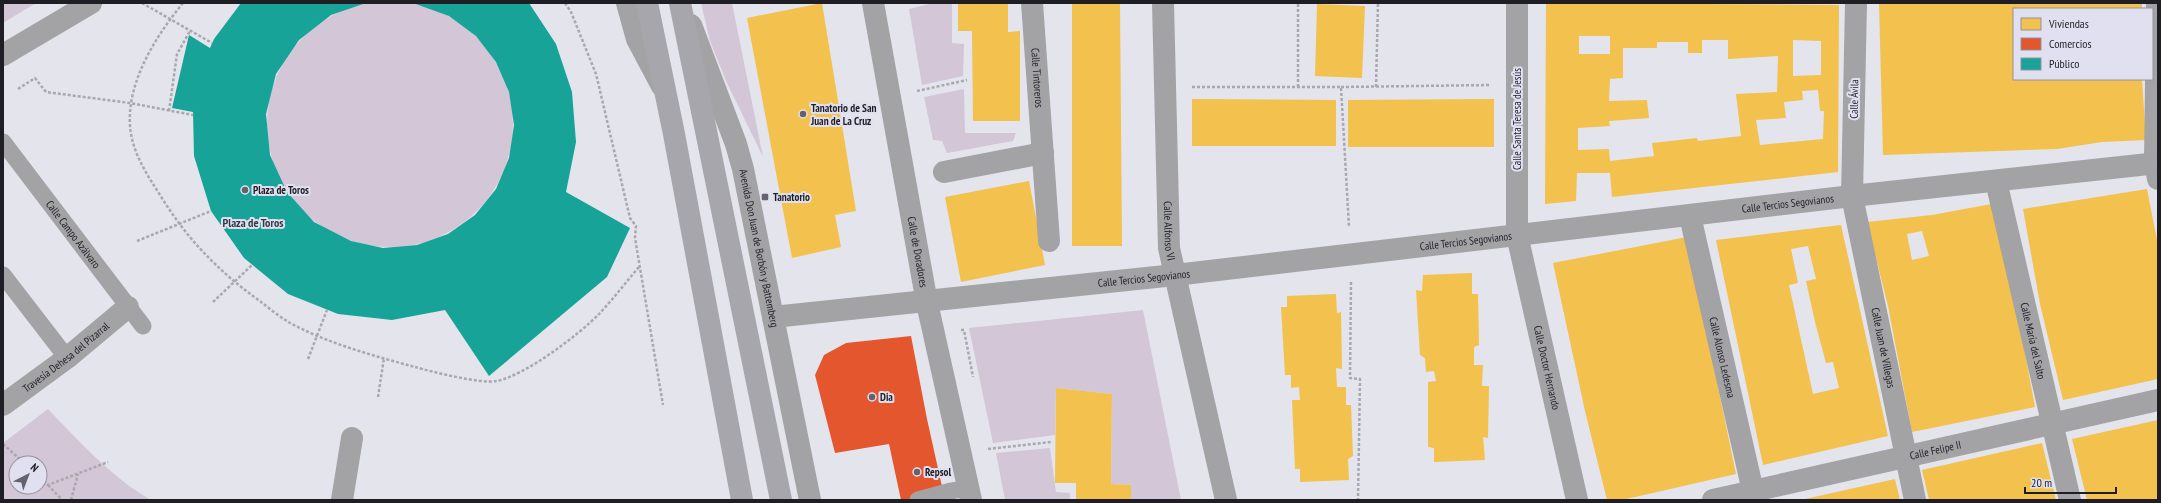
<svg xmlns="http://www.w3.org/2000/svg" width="2161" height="503" viewBox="0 0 2161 503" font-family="'PT Sans Narrow',sans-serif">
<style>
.green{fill:#d3c6d6;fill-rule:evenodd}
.homes{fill:#f2c14e;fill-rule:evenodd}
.shops{fill:#e4572e}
.public{fill:#17a398}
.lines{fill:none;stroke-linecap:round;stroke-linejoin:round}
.path{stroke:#a9a8ae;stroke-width:2.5;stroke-dasharray:3 2;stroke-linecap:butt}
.service{stroke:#a3a3a6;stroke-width:17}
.minor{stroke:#a3a3a6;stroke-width:22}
.primary{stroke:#a7a6ac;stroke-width:22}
.poi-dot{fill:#64636b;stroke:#e0e0f1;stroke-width:1.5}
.labels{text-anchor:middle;stroke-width:4;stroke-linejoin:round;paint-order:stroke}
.street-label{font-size:11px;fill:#1f1e25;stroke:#e0e0f1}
.poi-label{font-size:11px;font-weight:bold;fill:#1f1e25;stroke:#e0e0f1;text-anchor:start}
.neighbourhood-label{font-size:12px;font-weight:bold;fill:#383846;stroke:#e0e0f1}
</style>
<rect width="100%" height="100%" fill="#e4e4ed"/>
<path class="green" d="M267 124a123 123 0 1 1 246 0a123 123 0 1 1-246 0Z
M 3,3 L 36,3 L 3,23 Z
M 701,3 L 732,3 L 763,157 L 727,83 L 710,41 Z
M 933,3 L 952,3 L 952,43 L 964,44 L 963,76 L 922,85 L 909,9 Z
M 964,89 L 965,133 L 1016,133 L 1013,141 L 947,153 L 942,141 L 933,140 L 924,97 Z
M 1143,310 L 1181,500 L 1131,500 L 1131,485 L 1111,484 L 1112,394 L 1056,388 L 1055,435 L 993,443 L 969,328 Z
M 48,409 C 80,442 111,477 151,500 L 3,500 L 3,443 ZM 16,463 L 40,463 L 40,487 L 16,487 Z
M 1050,448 L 1056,492 L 1070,493 L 1070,500 L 1005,500 L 996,453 Z"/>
<path class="homes" d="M 822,3 L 856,211 L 835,215 L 841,247 L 792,258 L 747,18 Z
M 958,3 L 1008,3 L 1008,32 L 1020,31 L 1020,121 L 973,121 L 972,31 L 958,31 Z
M 1072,3 L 1120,3 L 1122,246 L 1072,246 Z
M 1546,3 L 1839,5 L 1838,172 L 1612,197 L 1610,173 L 1577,173 L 1576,201 L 1545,204 ZM 1579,36 L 1610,36 L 1610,54 L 1579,54 ZM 1702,40 L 1728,40 L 1728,59 L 1778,56 L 1777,92 L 1736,94 L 1741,136 L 1698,141 L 1697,138 L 1652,143 L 1654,156 L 1610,161 L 1609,149 L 1578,150 L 1578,128 L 1610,126 L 1609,121 L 1649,118 L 1647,100 L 1609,101 L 1610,79 L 1623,78 L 1623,48 L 1657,48 L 1657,42 L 1688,42 L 1688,53 L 1702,53 ZM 1793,40 L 1821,41 L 1821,75 L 1793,76 ZM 1818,90 L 1820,111 L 1824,111 L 1823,139 L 1760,145 L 1756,120 L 1786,118 L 1784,102 L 1803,100 L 1802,91 Z
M 1879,3 L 2142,4 L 2142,9 L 2014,9 L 2014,79 L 2142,79 L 2146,140 L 2102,142 L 2057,149 L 1883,155 Z
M 1317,4 L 1365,6 L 1362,78 L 1315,76 Z
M 1192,99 L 1336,100 L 1336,146 L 1192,146 Z
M 1494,99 L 1494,147 L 1348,147 L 1348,100 Z
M 1029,181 L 1045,265 L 961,282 L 945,197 Z
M 2147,189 L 2158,245 L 2158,379 L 2063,400 L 2040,304 L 2023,209 Z
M 1997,203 L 2035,407 L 1912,432 L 1888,306 L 1867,222 L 1932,215 ZM 1922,231 L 1929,256 L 1912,260 L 1907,234 Z
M 1841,225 L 1888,436 L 1763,465 L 1716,240 ZM 1808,246 L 1816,279 L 1806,281 L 1815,322 L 1826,363 L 1833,362 L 1839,388 L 1813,394 L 1789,285 L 1798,283 L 1791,249 Z
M 1687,237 L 1736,474 L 1622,500 L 1607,500 L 1585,411 L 1553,263 Z
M 1472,273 L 1472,294 L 1478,294 L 1479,345 L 1474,347 L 1474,365 L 1483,365 L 1482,386 L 1489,386 L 1488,438 L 1483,437 L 1485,460 L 1434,462 L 1434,448 L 1428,447 L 1428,382 L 1436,381 L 1434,371 L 1426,372 L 1425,358 L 1420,355 L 1416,290 L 1422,291 L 1423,275 Z
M 1336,294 L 1337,313 L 1341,312 L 1342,369 L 1336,368 L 1337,387 L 1346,387 L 1346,405 L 1351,405 L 1353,456 L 1348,459 L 1349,480 L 1300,482 L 1300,469 L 1295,469 L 1292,400 L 1300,400 L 1299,387 L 1291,388 L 1291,375 L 1285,375 L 1281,307 L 1287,307 L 1287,296 Z
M 1056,388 L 1112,394 L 1111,484 L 1131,485 L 1131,500 L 1076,500 L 1076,483 L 1055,483 Z
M 2158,420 L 2158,500 L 2087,500 L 2072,439 Z
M 2042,443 L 2056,500 L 1929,500 L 1922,470 Z
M 1895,479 L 1900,500 L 1805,500 L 1805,499 Z"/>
<path class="shops" d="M 911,336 L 927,419 L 945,500 L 901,500 L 889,444 L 835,453 L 815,375 L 824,355 L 846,343 Z"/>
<path class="public" d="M 241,3 L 366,3 L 331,15 L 299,40 L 276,74 L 266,114 L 270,155 L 287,192 L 314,222 L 351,241 L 383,248 L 417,245 L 448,234 L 475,215 L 496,189 L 509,158 L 514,125 L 509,92 L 496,62 L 476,36 L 449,16 L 413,3 L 529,3 L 556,44 L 572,92 L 576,142 L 566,192 L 630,228 L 607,277 L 489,376 L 445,310 L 392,320 L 338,314 L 288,294 L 244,258 L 211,211 L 194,156 L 193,112 L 172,108 L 189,35 L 210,48 L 214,39 Z"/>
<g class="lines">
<path class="path" d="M 142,3 L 212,43
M 183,3 C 156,36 127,81 130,126 C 132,152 146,173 160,195 C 187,239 218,271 261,302 C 270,309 280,317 290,323 C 327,343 374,356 415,367 C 433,372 480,384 497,381 C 526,375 580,334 600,313 C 614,298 626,282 639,267
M 565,3 L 571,12 L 596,74 L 630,218 L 636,226 L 635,238 L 663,405
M 1192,87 L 1341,87 L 1349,227
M 1298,87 L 1298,3
M 1341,87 L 1491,85
M 1376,87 L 1378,3
M 18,89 L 35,78 L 46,92 L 130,103 L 193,115
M 917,91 L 967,80
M 169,111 L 177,54 L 190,31
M 137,241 L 211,211
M 1351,282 L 1350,378 L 1360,379 L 1358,500
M 213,302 L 252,265
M 961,330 L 964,330 L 973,377
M 308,359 L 327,310
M 378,397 L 384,358
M 3,444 L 24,463
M 988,449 L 1051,442
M 40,477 L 48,485 L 108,462
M 48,485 L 62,500
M 71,500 L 78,474"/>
<g class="service">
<path id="s1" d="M 3,142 L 143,326"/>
<path d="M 3,275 L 67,358"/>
<path d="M 918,500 L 951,491 L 968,488"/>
</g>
<g class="minor">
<path d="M 627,3 L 637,39 L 662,86"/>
<path id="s2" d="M 873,3 L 927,303 L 971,500"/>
<path id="s3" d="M 1032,3 L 1049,241"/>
<path id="s4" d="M 1163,3 L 1169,248 L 1226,500"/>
<path id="s5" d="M 1517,3 L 1517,235 L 1577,500"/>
<path id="s6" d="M 1856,3 L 1852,196 L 1915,500"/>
<path d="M 2157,3 L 2155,163 L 2158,179"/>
<path id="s7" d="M 691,25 L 736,144 L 743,169 L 810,500"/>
<path d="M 3,55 L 91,3"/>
<path d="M 944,172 L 1043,153"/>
<path id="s8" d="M 1996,181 L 2070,500"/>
<path id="s9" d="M 1690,216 L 1755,500"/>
<path id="s10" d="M 773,317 L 1175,275 L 1852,196 L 2158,163"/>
<path id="s11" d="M 3,405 L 67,358 L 128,307"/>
<path d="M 342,500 L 352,438"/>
<path id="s12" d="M 1713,500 L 2158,400"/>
</g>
<path class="primary" d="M 647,3 L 674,134 L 742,500
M 680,3 L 781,500"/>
</g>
<g class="poi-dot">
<circle cx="803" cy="114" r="4"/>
<circle cx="245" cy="190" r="4"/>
<rect x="761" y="193" width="8" height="8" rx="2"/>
<circle cx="872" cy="397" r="4"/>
<circle cx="917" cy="472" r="4"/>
</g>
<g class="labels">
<g class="street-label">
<text dy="4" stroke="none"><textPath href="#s3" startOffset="75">Calle Tintoreros</textPath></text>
<text transform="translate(1854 99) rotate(-89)" y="4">Calle Ávila</text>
<text transform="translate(1517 119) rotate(-90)" y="4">Calle Santa Teresa de Jesús</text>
<text dy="4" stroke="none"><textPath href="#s10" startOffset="1021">Calle Tercios Segovianos</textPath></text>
<text dy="4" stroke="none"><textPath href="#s4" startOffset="228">Calle Alfonso VI</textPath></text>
<text dy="4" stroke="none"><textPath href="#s1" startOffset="116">Calle Campo Azálvaro</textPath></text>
<text dy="4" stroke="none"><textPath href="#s10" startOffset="697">Calle Tercios Segovianos</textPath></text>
<text dy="4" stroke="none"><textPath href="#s7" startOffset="234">Avenida Don Juan de Borbón y Battemberg</textPath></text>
<text dy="4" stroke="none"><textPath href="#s2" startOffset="253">Calle de Doradores</textPath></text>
<text dy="4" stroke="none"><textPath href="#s10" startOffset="373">Calle Tercios Segovianos</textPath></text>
<text dy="4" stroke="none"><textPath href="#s8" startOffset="164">Calle María del Salto</textPath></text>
<text dy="4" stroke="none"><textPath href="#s6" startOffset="348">Calle Juan de Villegas</textPath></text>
<text dy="4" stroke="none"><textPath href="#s11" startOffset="79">Travesía Dehesa del Pizarral</textPath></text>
<text dy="4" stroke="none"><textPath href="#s9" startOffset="145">Calle Alonso Ledesma</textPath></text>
<text dy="4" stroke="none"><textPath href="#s5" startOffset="368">Calle Doctor Hernando</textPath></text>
<text dy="4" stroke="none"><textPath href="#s12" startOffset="228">Calle Felipe II</textPath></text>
</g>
<g class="poi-label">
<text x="811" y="112">Tanatorio de San<tspan x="811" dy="13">Juan de La Cruz</tspan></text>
<text x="253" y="194">Plaza de Toros</text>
<text x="773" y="201">Tanatorio</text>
<text x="880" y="401">Dia</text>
<text x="925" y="476">Repsol</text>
</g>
<g class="neighbourhood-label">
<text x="253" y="227">Plaza de Toros</text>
</g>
</g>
<rect width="2161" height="503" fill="none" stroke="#1f1e25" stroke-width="8"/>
<rect x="2013" y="8" width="140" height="72" fill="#e0e0f1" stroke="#93929f"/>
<rect x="2021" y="18" width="20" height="12" fill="#f2c14e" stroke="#93929f"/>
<text x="2049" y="28" font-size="12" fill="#1f1e25">Viviendas</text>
<rect x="2021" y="38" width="20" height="12" fill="#e4572e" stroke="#93929f"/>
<text x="2049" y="48" font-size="12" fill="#1f1e25">Comercios</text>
<rect x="2021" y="58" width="20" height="12" fill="#17a398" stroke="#93929f"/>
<text x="2049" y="68" font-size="12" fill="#1f1e25">Público</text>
<g transform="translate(28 475) rotate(42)"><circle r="19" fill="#e0e0f1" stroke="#93929f"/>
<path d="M0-3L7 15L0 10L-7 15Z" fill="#64636b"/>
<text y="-6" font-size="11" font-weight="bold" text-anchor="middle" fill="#1f1e25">N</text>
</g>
<path d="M2025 487v6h91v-6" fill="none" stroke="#1f1e25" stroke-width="2"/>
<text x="2031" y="487" font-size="12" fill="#1f1e25" stroke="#e0e0f1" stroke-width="3" paint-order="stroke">20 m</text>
</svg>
